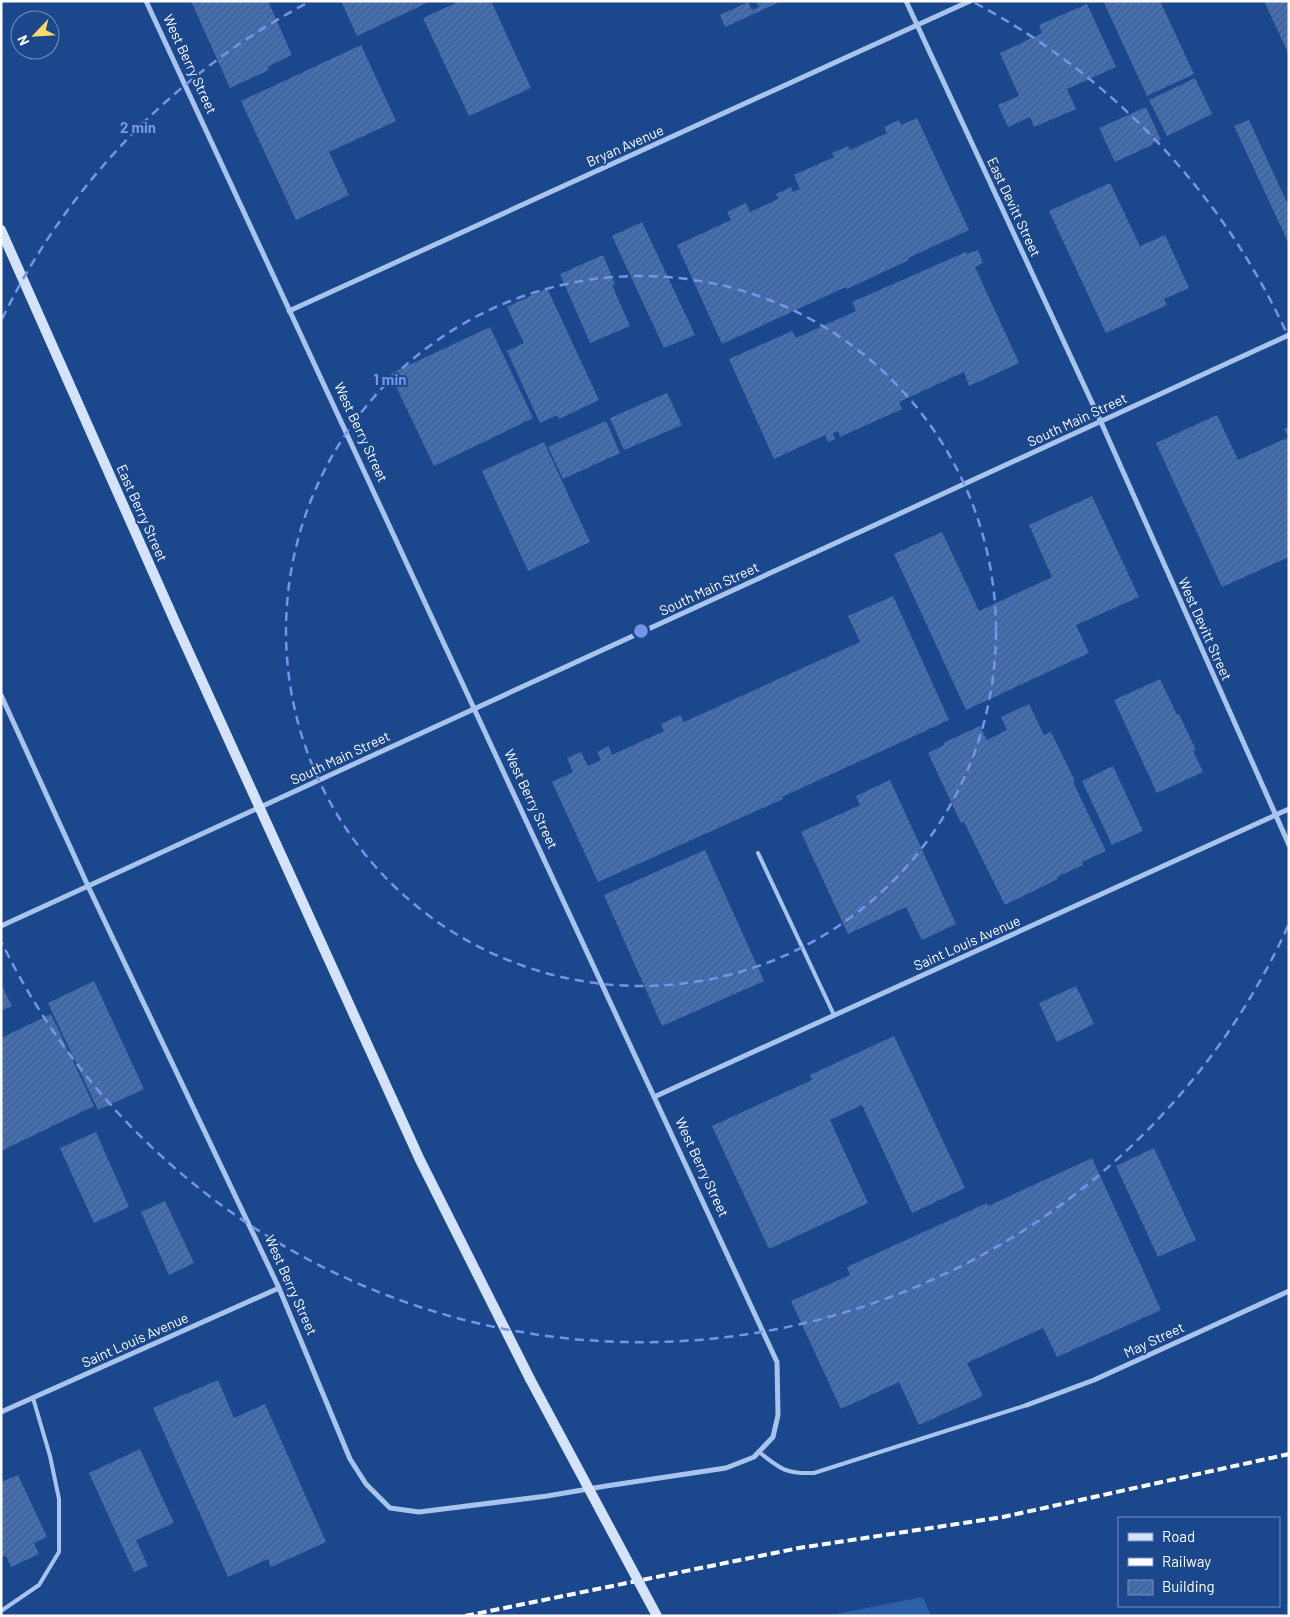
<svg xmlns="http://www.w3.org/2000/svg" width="1290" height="1617" viewBox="0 0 1290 1617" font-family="Barlow,sans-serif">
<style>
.green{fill:#2e60aa}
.building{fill:url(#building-hatch)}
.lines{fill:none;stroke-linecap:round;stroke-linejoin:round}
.lane{stroke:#a8c4ed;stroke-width:4}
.street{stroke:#a8c4ed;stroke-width:5}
.secondary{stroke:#d4e3fa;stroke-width:10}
.rail{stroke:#fff;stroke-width:4;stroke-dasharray:9 4;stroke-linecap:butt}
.secondary-bridge{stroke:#d4e3fa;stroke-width:10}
.ring{fill:none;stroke:#7795e8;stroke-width:2.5;stroke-dasharray:9 6}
.labels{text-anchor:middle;stroke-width:4;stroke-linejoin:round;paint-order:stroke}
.street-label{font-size:14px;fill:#fff;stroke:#1b478c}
.centre{fill:#7795e8;stroke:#1b478c;stroke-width:2.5}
.ring-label{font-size:15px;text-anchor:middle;font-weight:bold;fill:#7795e8;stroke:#1b478c;stroke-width:4;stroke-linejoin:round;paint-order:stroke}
</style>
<defs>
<pattern id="building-hatch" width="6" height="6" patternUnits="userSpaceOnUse" patternTransform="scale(1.25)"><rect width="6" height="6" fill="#4470b4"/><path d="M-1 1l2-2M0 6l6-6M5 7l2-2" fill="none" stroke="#485c7b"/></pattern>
</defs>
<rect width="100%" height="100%" fill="#1b478c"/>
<path class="green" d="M 923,1597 L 931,1616 L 826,1616 Z"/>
<path class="building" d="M 191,1 L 268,1 L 292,55 L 267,67 L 269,70 L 230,88 Z
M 341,1 L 431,1 L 357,36 Z
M 460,1 L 491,1 L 531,88 L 469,116 L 423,18 Z
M 756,1 L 782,1 L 725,27 L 720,15 L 748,2 L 752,10 L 759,7 Z
M 1108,1 L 1160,1 L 1194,74 L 1147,96 L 1104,3 Z
M 1264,1 L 1289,1 L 1289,55 Z
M 1087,4 L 1116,67 L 1067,89 L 1076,109 L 1034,127 L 1030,117 L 1008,127 L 998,105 L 1019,96 L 1000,53 L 1042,33 L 1039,25 Z
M 361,45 L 396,121 L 329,152 L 349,195 L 296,220 L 241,101 Z
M 1195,78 L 1212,114 L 1167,136 L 1149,100 Z
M 1146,107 L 1161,140 L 1151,144 L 1152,145 L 1115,162 L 1099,128 Z
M 917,118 L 969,230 L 908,258 L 909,260 L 847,289 L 846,287 L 722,344 L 677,245 L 731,220 L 727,212 L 746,203 L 750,212 L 778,199 L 776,194 L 791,187 L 793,192 L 800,189 L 794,175 L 834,157 L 832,153 L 848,146 L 850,150 L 887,133 L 884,127 L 899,120 L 901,125 Z
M 1249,120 L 1289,207 L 1289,244 L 1234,126 Z
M 1110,183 L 1140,246 L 1165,235 L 1189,288 L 1164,299 L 1167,305 L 1106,333 L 1049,211 Z
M 642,222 L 695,335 L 664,348 L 612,236 Z
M 978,250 L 983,263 L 975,267 L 1019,363 L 969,386 L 964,372 L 899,402 L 902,409 L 840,437 L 838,431 L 833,433 L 835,439 L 828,442 L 825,435 L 774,459 L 729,359 L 792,331 L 796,338 L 856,311 L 852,302 L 966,252 L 967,254 Z
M 603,255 L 615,284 L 612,285 L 630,326 L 590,343 L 560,274 Z
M 547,288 L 599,400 L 559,419 L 557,415 L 540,423 L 507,351 L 524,343 L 507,307 Z
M 490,327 L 533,418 L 434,466 L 390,374 Z
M 667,393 L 682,425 L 624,450 L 610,418 Z
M 1217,415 L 1238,460 L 1289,437 L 1284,429 L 1289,427 L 1289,557 L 1222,587 L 1156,443 Z
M 606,421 L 620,453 L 563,479 L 548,447 Z
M 544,442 L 590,542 L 528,571 L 482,471 Z
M 1092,496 L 1139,597 L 1076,625 L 1089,653 L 966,710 L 894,554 L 942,532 L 979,611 L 1052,577 L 1029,525 Z
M 893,596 L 949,720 L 782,797 L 783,799 L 598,882 L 552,782 L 573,772 L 567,758 L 581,752 L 588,766 L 601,760 L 597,752 L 609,746 L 612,755 L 664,731 L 661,724 L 680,715 L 684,722 L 860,642 L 848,616 Z
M 1160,679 L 1177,715 L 1179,714 L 1196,750 L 1193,751 L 1203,772 L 1157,793 L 1114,700 Z
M 1029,704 L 1044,735 L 1051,732 L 1075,781 L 1073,782 L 1106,851 L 1082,862 L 1083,865 L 1057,877 L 1058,879 L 1005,905 L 964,822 L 961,823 L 928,753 L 944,745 L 943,743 L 980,726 L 987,740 L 1007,730 L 1001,717 Z
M 1113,766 L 1143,831 L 1112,845 L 1082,781 Z
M 890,780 L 956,924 L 922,940 L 906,907 L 848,934 L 801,832 L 860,805 L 856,796 Z
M 705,850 L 764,981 L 662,1026 L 604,895 Z
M 94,981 L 144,1089 L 98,1110 L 48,1003 Z
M 1,984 L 12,1006 L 1,1011 Z
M 1076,986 L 1094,1024 L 1057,1042 L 1039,1003 Z
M 51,1014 L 94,1106 L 1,1151 L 1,1038 Z
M 894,1036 L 965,1188 L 912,1213 L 862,1105 L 830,1120 L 868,1203 L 769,1249 L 712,1126 L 812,1080 L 810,1075 Z
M 96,1132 L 129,1207 L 94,1223 L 60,1148 Z
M 1154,1148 L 1196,1240 L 1158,1257 L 1116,1166 Z
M 1092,1158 L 1161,1310 L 1057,1357 L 1043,1328 L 967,1363 L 983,1396 L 919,1425 L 899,1382 L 841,1409 L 791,1301 L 850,1275 L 847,1267 L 987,1203 L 988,1206 Z
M 165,1201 L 194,1263 L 169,1275 L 141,1212 Z
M 218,1380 L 234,1418 L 265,1404 L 326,1542 L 271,1567 L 268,1559 L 228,1577 L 153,1408 Z
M 140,1449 L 174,1523 L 136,1540 L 148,1566 L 134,1572 L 89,1473 Z
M 18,1475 L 47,1537 L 34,1543 L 39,1554 L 11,1567 L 6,1556 L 1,1558 L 1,1482 Z"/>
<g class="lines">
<path class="lane" d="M 758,853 L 834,1015
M 759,1452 C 780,1469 786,1474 814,1473 L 1027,1405
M 1,1611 L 39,1585 L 59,1552 L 59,1499 L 50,1456 L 33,1398"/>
<path class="street" d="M 906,1 L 1101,422 L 1289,845
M 289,311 L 970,1
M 1,695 L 88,886 L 279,1288 L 350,1459 L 366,1484 L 390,1508 L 419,1512 L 547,1496 L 606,1486 L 726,1468 L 754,1457 L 773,1437 L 778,1415 L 777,1362 L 146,1
M 1,926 L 1289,335
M 654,1097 L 1289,809
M 1027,1405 L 1094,1380 L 1289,1291
M 1,1412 L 279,1288"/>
<path class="secondary" d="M 1,230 L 176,624 L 420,1160 L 530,1379"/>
<path class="rail" d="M 465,1616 L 799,1548 L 1003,1517 L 1289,1454"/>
<path class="secondary-bridge" d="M 530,1379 L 657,1616"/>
</g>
<g class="ring">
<circle cx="641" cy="631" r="355"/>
<path d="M1288 926A711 711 0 0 1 2 943M2 319A711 711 0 0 1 307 3M975 3A711 711 0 0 1 1288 336"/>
</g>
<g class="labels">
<g class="street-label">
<text transform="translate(190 64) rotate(65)" y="5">West Berry Street</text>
<text transform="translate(625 146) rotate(-24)" y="5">Bryan Avenue</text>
<text transform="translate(1014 207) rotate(65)" y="5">East Devitt Street</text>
<text transform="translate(1077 420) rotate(-25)" y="5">South Main Street</text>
<text transform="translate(361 432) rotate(65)" y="5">West Berry Street</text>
<text transform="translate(142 513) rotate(66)" y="5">East Berry Street</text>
<text transform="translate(709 589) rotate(-25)" y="5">South Main Street</text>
<text transform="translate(1205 629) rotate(66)" y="5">West Devitt Street</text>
<text transform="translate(340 758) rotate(-25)" y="5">South Main Street</text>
<text transform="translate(531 799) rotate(65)" y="5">West Berry Street</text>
<text transform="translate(967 943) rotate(-24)" y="5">Saint Louis Avenue</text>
<text transform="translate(702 1167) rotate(65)" y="5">West Berry Street</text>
<text transform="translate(291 1285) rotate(66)" y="5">West Berry Street</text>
<text transform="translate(135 1340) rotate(-24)" y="5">Saint Louis Avenue</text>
<text transform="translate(1154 1340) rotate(-25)" y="5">May Street</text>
</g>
</g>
<circle cx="641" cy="631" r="8" class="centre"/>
<g class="ring-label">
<text x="138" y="133">2 min</text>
<text x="390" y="385">1 min</text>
</g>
<rect width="1290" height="1617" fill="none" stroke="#ffffff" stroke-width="5"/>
<rect x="1118" y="1517" width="162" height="90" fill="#1b478c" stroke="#7691ba"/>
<rect x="1128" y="1533" width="25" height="8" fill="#d4e3fa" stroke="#7691ba"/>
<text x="1162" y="1542" font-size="15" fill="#ffffff">Road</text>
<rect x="1128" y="1558" width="25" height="8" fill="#ffffff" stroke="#7691ba"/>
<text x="1162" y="1567" font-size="15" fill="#ffffff">Railway</text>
<rect x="1128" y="1580" width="25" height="15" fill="url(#building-hatch)" stroke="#7691ba"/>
<text x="1162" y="1592" font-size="15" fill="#ffffff">Building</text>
<g transform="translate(35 35) rotate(245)"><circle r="24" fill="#1b478c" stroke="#7691ba"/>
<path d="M0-4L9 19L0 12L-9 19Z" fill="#fed965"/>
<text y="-8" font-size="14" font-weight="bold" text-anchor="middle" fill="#ffffff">N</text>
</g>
</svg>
